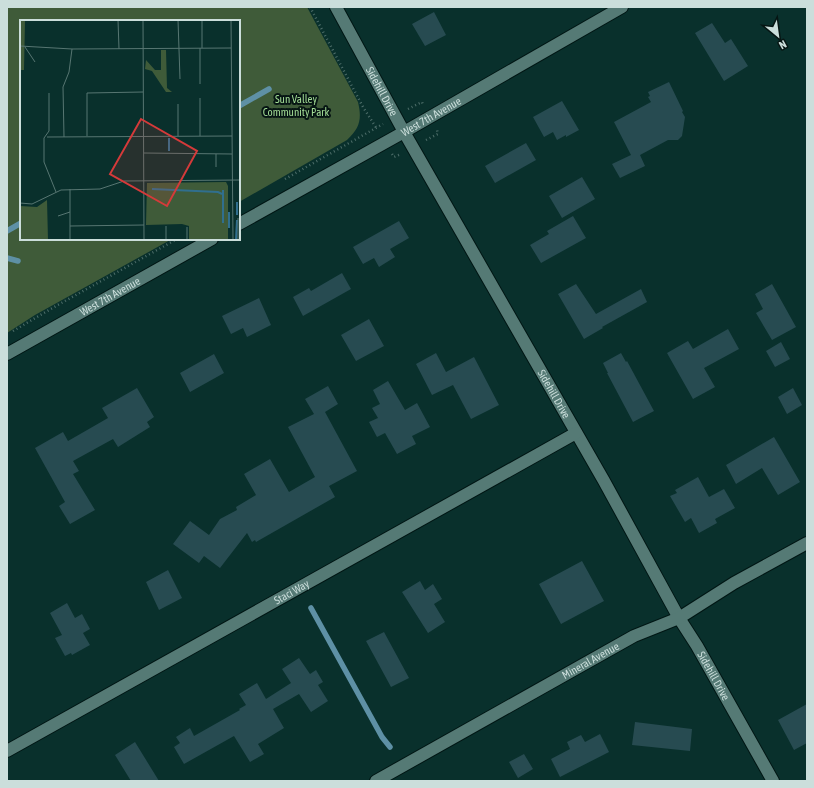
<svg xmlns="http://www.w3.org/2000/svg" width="814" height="788" viewBox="0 0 814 788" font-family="'Asap Condensed',sans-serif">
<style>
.green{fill:#3f5b39}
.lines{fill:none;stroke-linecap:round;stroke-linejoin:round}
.stream{stroke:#5e90a5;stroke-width:5.5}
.building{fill:#274b51}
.minor-casing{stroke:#001614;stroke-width:14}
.tertiary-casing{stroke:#001614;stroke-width:14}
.secondary-casing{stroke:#001614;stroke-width:14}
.path{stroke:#4e6e6a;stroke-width:2.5;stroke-dasharray:1 3;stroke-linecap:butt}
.minor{stroke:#557a75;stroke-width:12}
.tertiary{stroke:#557a75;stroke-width:12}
.secondary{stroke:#557a75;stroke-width:12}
.labels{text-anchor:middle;stroke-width:4;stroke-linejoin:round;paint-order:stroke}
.street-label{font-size:11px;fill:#cbdedb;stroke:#061513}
.park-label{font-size:11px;fill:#a3dc96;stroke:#061513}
.inset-river{fill:none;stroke:#306f8e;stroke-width:2}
.inset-road{fill:none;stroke:#577672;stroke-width:1}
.view{fill:#d53a3a;fill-opacity:0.15;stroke:#d53a3a;stroke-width:2}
.inset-edge{fill:none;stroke:#cbdedb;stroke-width:2}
</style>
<rect width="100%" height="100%" fill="#09302c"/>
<path class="green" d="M 7,7 L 307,7 L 358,102 C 362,119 360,128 347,140 L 239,202 L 239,21 L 21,21 L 21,239 L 172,239 L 35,315 L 7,333 Z"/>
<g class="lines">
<path class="stream" d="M 239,106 L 269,89
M 7,231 L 21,223
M 7,258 L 18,261
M 311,608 L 382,737 L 390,747"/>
</g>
<path class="building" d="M 434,12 L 446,35 L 425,46 L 412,24 Z
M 712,23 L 725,43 L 731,39 L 748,66 L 724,81 L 695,33 Z
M 669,82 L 683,111 L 682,112 L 685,117 L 682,136 L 678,140 L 668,140 L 640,155 L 645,166 L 620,178 L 612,164 L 631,155 L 614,122 L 651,102 L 648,97 L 650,96 L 648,92 Z
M 562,101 L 579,130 L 566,137 L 566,135 L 557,140 L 553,132 L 544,137 L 533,117 Z
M 526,143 L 536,160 L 495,183 L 485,166 Z
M 582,177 L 595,199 L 562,218 L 549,196 Z
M 573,216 L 586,238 L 541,263 L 530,245 L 549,234 L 547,231 Z
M 399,221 L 409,238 L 390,249 L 395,257 L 379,267 L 374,258 L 363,264 L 353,247 Z
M 342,273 L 351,289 L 303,316 L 293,297 L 309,288 L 311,291 Z
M 576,284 L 596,314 L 641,289 L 647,302 L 602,327 L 603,328 L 584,339 L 558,294 Z
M 772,284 L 796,327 L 772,340 L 756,313 L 763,309 L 755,294 Z
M 259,298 L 271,325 L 247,337 L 243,328 L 231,334 L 222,316 Z
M 369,319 L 384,346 L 356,361 L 341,335 Z
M 728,329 L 739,349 L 704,368 L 715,387 L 693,399 L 667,353 L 688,341 L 693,349 Z
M 781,342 L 790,359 L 775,367 L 766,351 Z
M 436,353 L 446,372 L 474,357 L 499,405 L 471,419 L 453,385 L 432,395 L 416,364 Z
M 621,353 L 626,362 L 627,361 L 654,411 L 633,422 L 607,373 L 608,373 L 603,363 Z
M 214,354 L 224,373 L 190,392 L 180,373 Z
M 388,381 L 405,410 L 417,403 L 430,427 L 412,436 L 416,444 L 397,454 L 385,433 L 377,437 L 369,422 L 378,418 L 372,408 L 380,404 L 373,390 Z
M 328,386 L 338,404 L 325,412 L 357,471 L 329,486 L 335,497 L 256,542 L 255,540 L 252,542 L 247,533 L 220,568 L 204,556 L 199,563 L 173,544 L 190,521 L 209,535 L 220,519 L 237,510 L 236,507 L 256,495 L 244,474 L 270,459 L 289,492 L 315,477 L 288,427 L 314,414 L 305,399 Z
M 137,388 L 154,417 L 147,422 L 150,427 L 118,447 L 113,439 L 73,461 L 79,471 L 73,474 L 95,510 L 70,524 L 59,506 L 65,502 L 35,448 L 63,432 L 68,441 L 108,418 L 102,408 Z
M 793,388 L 802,405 L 787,414 L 778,397 Z
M 774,437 L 800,482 L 778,495 L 762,468 L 736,484 L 726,465 Z
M 698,477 L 709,497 L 724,489 L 735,508 L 715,519 L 717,523 L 699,533 L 691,518 L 685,522 L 670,496 L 677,493 L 675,490 Z
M 582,561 L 604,601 L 561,624 L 539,584 Z
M 168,570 L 182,598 L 159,610 L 146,582 Z
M 420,581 L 425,590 L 433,584 L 442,599 L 434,604 L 445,622 L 428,633 L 402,592 Z
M 67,603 L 75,618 L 82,614 L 90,629 L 83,633 L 90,645 L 72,655 L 71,653 L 65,656 L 55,638 L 62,635 L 50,613 Z
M 384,632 L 409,678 L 391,687 L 366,641 Z
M 299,658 L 310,674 L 316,670 L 323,682 L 318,685 L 328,701 L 311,712 L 299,694 L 273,709 L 284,728 L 258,744 L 264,754 L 250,762 L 234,736 L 184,764 L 174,747 L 180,743 L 176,737 L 190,728 L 194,736 L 240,710 L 239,709 L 246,705 L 239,694 L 257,683 L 266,699 L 291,683 L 282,669 Z
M 807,704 L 807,743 L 794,750 L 778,720 Z
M 635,722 L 692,729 L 690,751 L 632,745 Z
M 600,734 L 609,752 L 560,777 L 551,759 L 570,749 L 567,742 L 581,735 L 585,742 Z
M 135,742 L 159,781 L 131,781 L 115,755 Z
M 524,754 L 533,769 L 518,778 L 509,762 Z"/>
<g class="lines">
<defs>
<g id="minor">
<path id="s1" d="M 404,132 L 604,481 L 679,618 L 697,646 L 773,781"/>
<path id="s2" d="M 7,751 L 576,433"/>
<path id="s3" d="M 376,781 L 634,636 L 679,618 L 734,583 L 807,543"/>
</g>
<g id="tertiary">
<path id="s4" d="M 336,7 L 404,132"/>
</g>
<g id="secondary">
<path id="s5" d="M 239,224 L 404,132 L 622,7"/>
<path id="s6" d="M 7,354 L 212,239"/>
</g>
</defs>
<use href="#minor" class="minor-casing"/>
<use href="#tertiary" class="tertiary-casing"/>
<use href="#secondary" class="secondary-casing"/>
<path class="path" d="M 310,7 L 363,107 L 377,129
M 408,109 L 422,102 L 423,105
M 426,140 L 438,134 L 437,130
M 392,154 L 394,157 L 401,154
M 285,179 L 383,124
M 13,331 L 56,306 L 177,239"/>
<use href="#minor" class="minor"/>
<use href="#tertiary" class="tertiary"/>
<use href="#secondary" class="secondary"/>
</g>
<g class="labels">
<g class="street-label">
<text dy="4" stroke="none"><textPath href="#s4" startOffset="96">Sidehill Drive</textPath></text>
<text dy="4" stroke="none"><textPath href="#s5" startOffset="220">West 7th Avenue</textPath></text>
<text dy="4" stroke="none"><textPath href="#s6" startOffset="118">West 7th Avenue</textPath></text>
<text dy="4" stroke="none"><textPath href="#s1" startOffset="302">Sidehill Drive</textPath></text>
<text dy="4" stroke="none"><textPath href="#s2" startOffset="326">Staci Way</textPath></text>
<text dy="4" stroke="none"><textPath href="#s3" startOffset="246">Mineral Avenue</textPath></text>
<text dy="4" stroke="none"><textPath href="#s1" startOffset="626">Sidehill Drive</textPath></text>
</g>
<g class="park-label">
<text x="296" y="103">Sun Valley<tspan x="296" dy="13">Community Park</tspan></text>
</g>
</g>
<g transform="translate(20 20)">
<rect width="220" height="220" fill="#09302c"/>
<path d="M 0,0 L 5,0 L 4,50 L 0,50 ZM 141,30 L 146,30 L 147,68 L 152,72 L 146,72 L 132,51 L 125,49 L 126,40 L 135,50 L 141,50 ZM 206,162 L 208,166 L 208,220 L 169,220 L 169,206 L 162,204 L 126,205 L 127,163 ZM 27,180 L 28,220 L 0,220 L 0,186 L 17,187 Z" fill="#3f5b39"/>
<path class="inset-river" d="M 149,118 L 149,131M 132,169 L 198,172 L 202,174M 209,192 L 209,208M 217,195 L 217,182M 203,203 L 203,170M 216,220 L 217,200"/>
<path class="inset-road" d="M 98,0 L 99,29M 123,0 L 124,220M 158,0 L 160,59M 182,0 L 182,28M 211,0 L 213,220M 0,26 L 52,29 L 211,28M 5,27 L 15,42M 180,28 L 180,64M 29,73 L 29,111 L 24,118 L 24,142 L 36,172M 180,78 L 180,116M 158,84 L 158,116M 67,116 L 67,73 L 123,72M 27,117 L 212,116M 44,117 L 43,67 L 49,52 L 52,29M 124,133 L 212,134M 196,134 L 196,147M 0,183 L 12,184 L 41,170 L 80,169 L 104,161 L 220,160M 38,196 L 50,192M 218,198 L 218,220M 50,206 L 124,205M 146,206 L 146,220M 50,220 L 50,169M 167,220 L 167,207"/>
<path class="view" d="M 121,99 L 177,131 L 147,186 L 90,154 Z"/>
<rect width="220" height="220" class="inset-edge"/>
</g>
<rect width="814" height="788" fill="none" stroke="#cbdedb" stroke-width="16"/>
<g transform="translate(778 36) rotate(151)" stroke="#061513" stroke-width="3" paint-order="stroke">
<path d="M0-3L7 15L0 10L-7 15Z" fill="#cbdedb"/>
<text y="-6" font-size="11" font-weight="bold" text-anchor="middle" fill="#cbdedb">N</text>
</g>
</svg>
